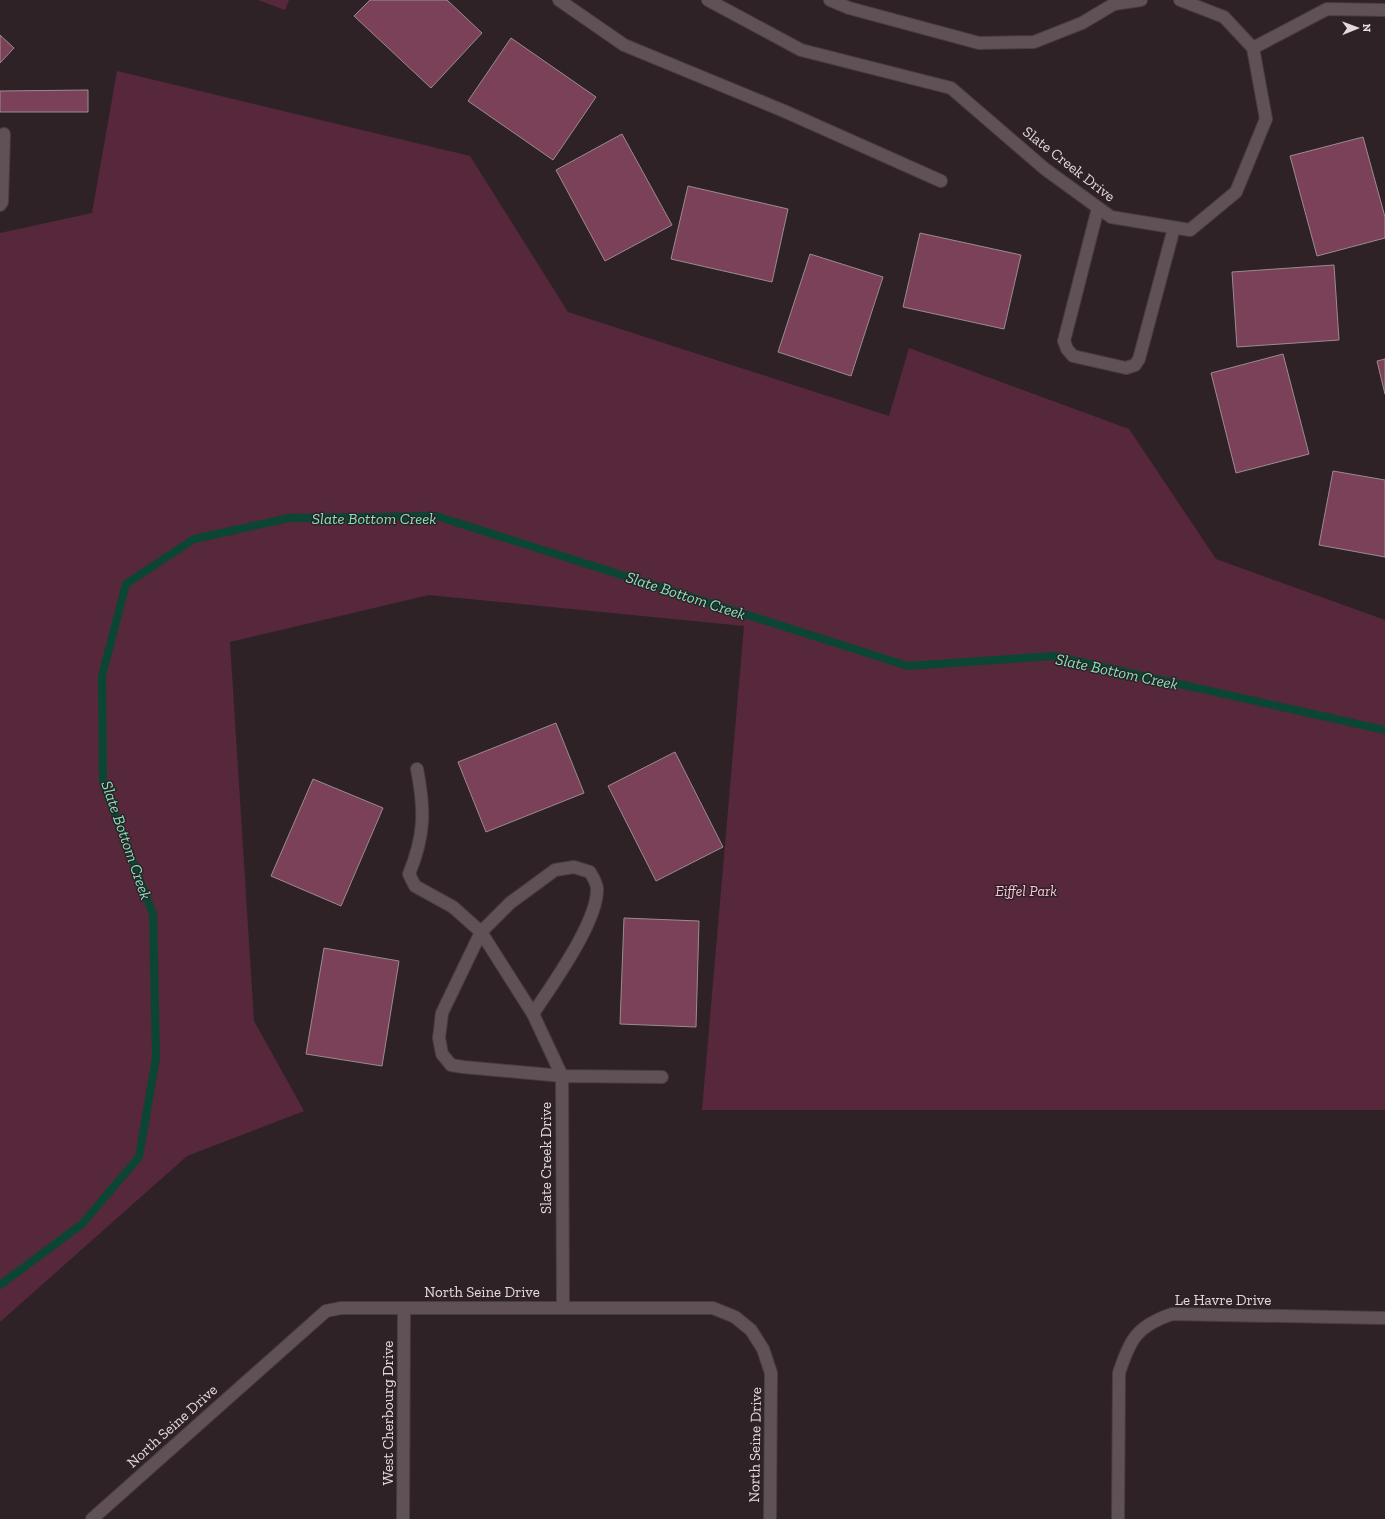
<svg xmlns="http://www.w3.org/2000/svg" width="1385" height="1519" viewBox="0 0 1385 1519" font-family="'Zilla Slab',serif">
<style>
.green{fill:#57283b}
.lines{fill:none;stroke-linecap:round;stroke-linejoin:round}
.stream{stroke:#0a4633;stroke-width:8}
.building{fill:#7b4158;stroke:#9b8b90}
.minor-casing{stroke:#483d41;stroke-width:14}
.minor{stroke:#605156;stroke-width:12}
.labels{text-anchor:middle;stroke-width:3;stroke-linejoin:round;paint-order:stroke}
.street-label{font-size:15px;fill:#e3dadd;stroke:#2f2227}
.park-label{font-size:15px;font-style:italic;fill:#fac2d5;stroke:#2f2227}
.water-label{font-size:16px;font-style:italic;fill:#7fe7be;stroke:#2f2227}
</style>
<rect width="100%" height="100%" fill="#2f2227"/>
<path class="green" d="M 258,0 L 289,0 L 285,10 Z
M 117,71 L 470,156 L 568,312 L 889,416 L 909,348 L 1129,429 L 1216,559 L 1385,620 L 1385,1110 L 702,1110 L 744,626 L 429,595 L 230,642 L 254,1021 L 304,1111 L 187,1156 L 0,1322 L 0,233 L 92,213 Z"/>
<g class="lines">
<path class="stream" d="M 0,1285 L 82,1224 L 139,1157 L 156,1058 L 153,914 L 103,783 L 102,676 L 126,584 L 194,539 L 289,518 L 436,516 L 908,666 L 1054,656 L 1385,730"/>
</g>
<path class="building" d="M 370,0 L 447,0 L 482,33 L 431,88 L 354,16 Z
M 0,35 L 14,48 L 0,63 Z
M 511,38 L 596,97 L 553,160 L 468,101 Z
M 88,90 L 88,112 L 0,112 L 0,91 Z
M 622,134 L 672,225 L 605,261 L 556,170 Z
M 1363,137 L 1385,217 L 1385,238 L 1317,256 L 1290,156 Z
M 688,186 L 788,209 L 772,282 L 671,259 Z
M 920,233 L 1021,255 L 1004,329 L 903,307 Z
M 810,254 L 883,277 L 851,376 L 778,352 Z
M 1334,265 L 1339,340 L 1237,347 L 1232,272 Z
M 1283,354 L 1309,454 L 1236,473 L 1211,373 Z
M 1385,359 L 1385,394 L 1377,361 Z
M 1333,471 L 1385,480 L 1385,557 L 1319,545 Z
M 556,723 L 584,793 L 486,832 L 458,762 Z
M 675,752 L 723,847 L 656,881 L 608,786 Z
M 313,779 L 383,808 L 341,906 L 271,876 Z
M 624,918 L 699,921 L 696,1027 L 620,1024 Z
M 324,948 L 399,961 L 382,1066 L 306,1054 Z"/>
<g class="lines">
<defs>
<path id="minor" d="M 559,0 L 624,45 L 784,111 L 941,181
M 708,0 L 801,50 L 951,88 L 1045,169 L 1111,217 L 1190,230 L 1236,192 L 1266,119 L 1253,48 L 1224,17 L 1180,0
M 830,0 L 849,8 L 979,43 L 1034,42 L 1082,23 L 1114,4 L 1141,0
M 1253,48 L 1327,9 L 1385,10
M 0,205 L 2,202 L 4,134
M 1098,208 L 1064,341 L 1067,349 L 1073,356 L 1126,368 L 1135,365 L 1139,359 L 1174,228
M 417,769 C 425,810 425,835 409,874 L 415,886 L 453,907 L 481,932 L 533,1014 L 562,1076 L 563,1308
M 533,1014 C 551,986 598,922 597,889 C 597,884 593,877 590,872 L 574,867 L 555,870 L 510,903 L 481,932 L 442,1013 L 439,1038 L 442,1054 L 451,1065 L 463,1067 L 562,1076 L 662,1077
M 92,1519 L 326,1311 L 341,1308 L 713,1308 L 735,1317 L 751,1330 L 763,1349 L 771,1373 L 770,1519
M 403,1519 L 404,1308
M 1118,1519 L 1119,1373 C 1130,1339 1137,1326 1172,1314 L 1385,1318"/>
</defs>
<use href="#minor" class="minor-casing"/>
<use href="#minor" class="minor"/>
</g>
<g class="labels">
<g class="street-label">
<text transform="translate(1069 164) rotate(38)" y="5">Slate Creek Drive</text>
<text transform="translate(546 1158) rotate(-90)" y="5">Slate Creek Drive</text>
<text x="482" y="1297">North Seine Drive</text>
<text x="1223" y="1305">Le Havre Drive</text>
<text transform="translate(388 1413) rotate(-90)" y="5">West Cherbourg Drive</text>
<text transform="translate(172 1426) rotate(-42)" y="5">North Seine Drive</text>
<text transform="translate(755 1445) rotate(-89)" y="5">North Seine Drive</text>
</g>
<g class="park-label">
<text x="1026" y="896">Eiffel Park</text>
</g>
<g class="water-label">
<text x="374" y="524">Slate Bottom Creek</text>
<text transform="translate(686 595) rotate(18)" y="6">Slate Bottom Creek</text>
<text transform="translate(1117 671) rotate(12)" y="6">Slate Bottom Creek</text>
<text transform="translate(127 840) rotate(71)" y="6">Slate Bottom Creek</text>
</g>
</g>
<g transform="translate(1357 28) rotate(89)" stroke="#2f2227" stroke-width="3" paint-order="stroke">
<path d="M0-3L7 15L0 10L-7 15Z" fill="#e3dadd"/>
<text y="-6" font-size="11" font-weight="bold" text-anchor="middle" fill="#e3dadd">N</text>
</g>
</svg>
